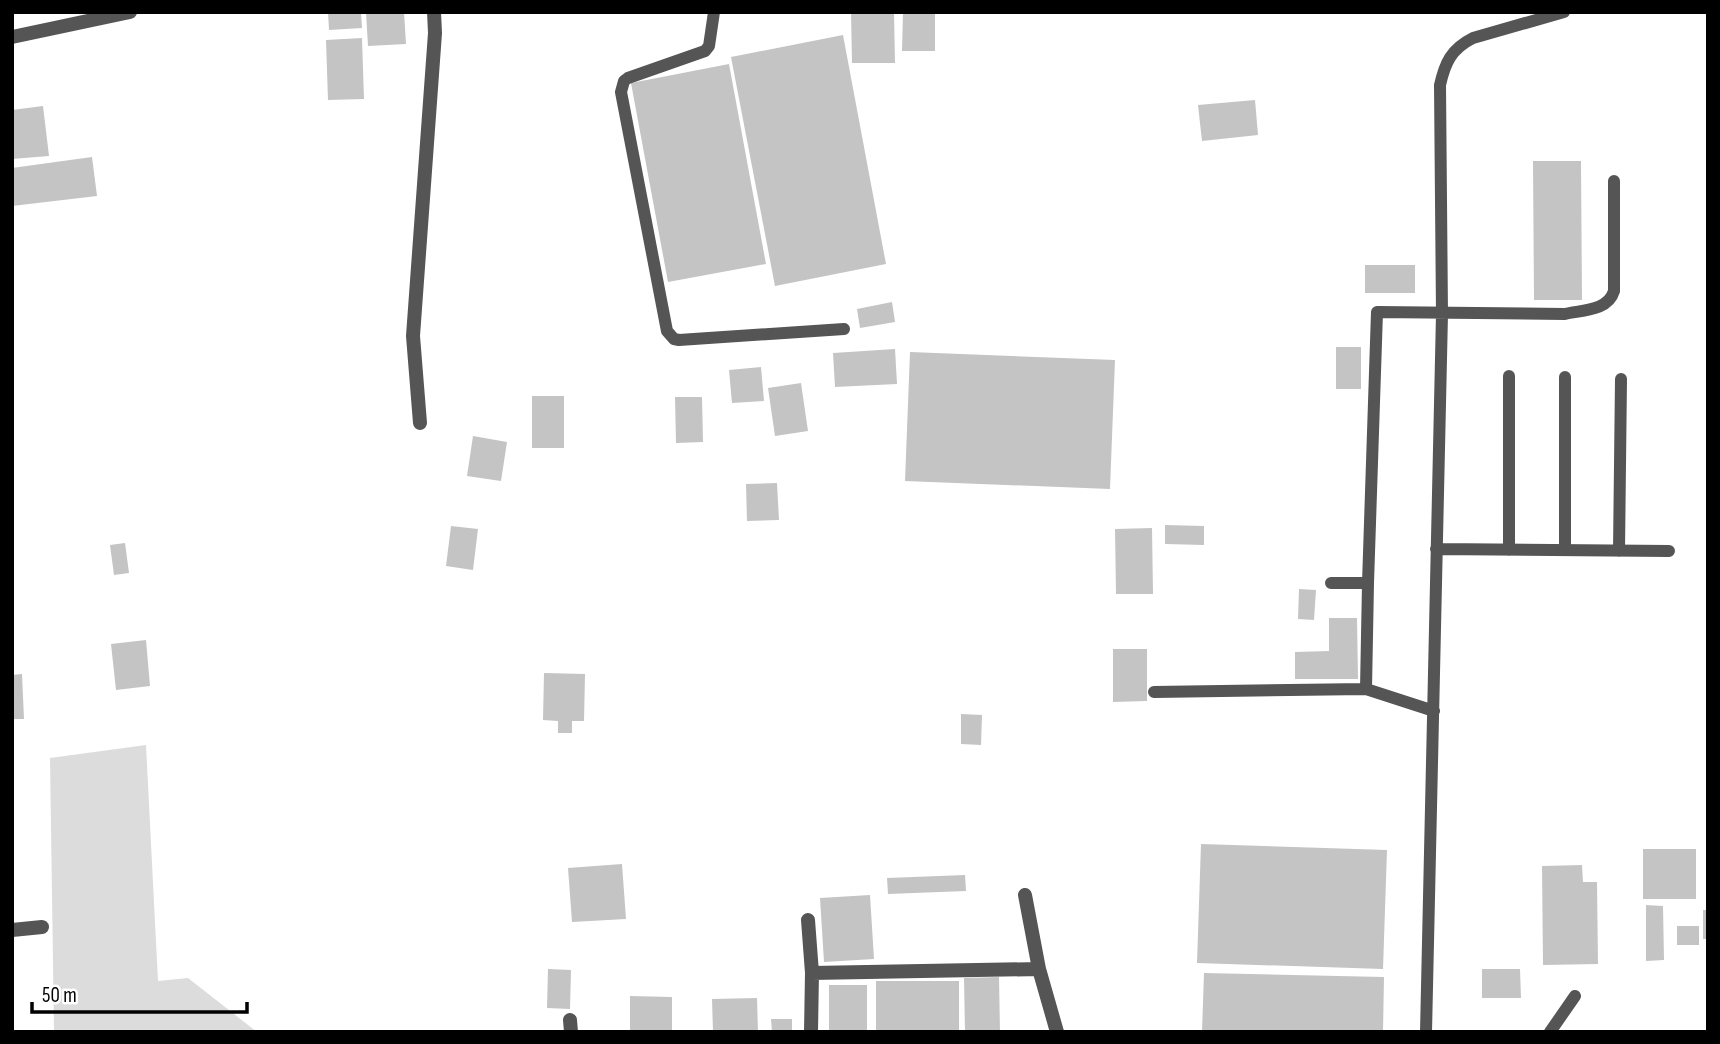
<svg xmlns="http://www.w3.org/2000/svg" width="1720" height="1044" viewBox="0 0 1720 1044" font-family="'Sofia Sans Condensed',sans-serif">
<style>
.green{fill:#dcdcdc}
.building{fill:#c4c4c4}
.lines{fill:none;stroke-linecap:round;stroke-linejoin:round}
.lane{stroke:#555;stroke-width:12}
.street{stroke:#555;stroke-width:14}
</style>
<rect width="100%" height="100%" fill="#fff"/>
<path class="green" d="M 146,745 L 158,981 L 188,978 L 257,1032 L 54,1032 L 50,758 Z"/>
<path class="building" d="M 328,12 L 361,12 L 362,28 L 329,30 Z
M 366,12 L 404,12 L 406,44 L 368,46 Z
M 851,12 L 894,12 L 895,63 L 852,63 Z
M 903,12 L 935,12 L 935,51 L 902,51 Z
M 843,35 L 886,264 L 775,286 L 731,57 Z
M 362,38 L 364,99 L 328,100 L 326,40 Z
M 729,64 L 766,264 L 668,282 L 631,83 Z
M 1255,100 L 1258,135 L 1202,141 L 1198,105 Z
M 43,106 L 49,156 L 12,159 L 12,110 Z
M 92,157 L 97,196 L 12,206 L 12,168 Z
M 1533,161 L 1581,161 L 1582,300 L 1534,300 Z
M 1365,265 L 1415,265 L 1415,293 L 1365,293 Z
M 892,302 L 895,322 L 860,328 L 857,309 Z
M 1336,347 L 1361,347 L 1361,389 L 1336,389 Z
M 895,349 L 897,384 L 835,387 L 833,353 Z
M 910,352 L 1115,360 L 1110,489 L 905,481 Z
M 761,367 L 764,401 L 732,403 L 729,370 Z
M 801,383 L 808,431 L 775,436 L 768,388 Z
M 532,396 L 564,396 L 564,448 L 532,448 Z
M 675,397 L 702,397 L 703,442 L 676,443 Z
M 473,436 L 507,442 L 501,481 L 467,476 Z
M 777,483 L 779,520 L 747,521 L 746,484 Z
M 1165,525 L 1204,526 L 1204,545 L 1165,544 Z
M 451,526 L 478,529 L 473,570 L 446,566 Z
M 1152,528 L 1153,594 L 1116,594 L 1115,529 Z
M 125,543 L 129,573 L 114,575 L 110,545 Z
M 1299,589 L 1316,590 L 1314,620 L 1298,619 Z
M 1329,618 L 1357,618 L 1358,679 L 1295,679 L 1295,652 L 1329,651 Z
M 146,640 L 150,686 L 116,690 L 111,644 Z
M 1113,649 L 1147,649 L 1147,701 L 1113,702 Z
M 544,673 L 585,674 L 584,721 L 572,721 L 572,733 L 558,733 L 558,721 L 543,720 Z
M 22,674 L 24,719 L 12,719 L 12,675 Z
M 961,714 L 982,715 L 981,745 L 961,744 Z
M 1201,844 L 1387,850 L 1383,969 L 1197,963 Z
M 1643,849 L 1696,849 L 1696,899 L 1643,899 Z
M 622,864 L 626,919 L 572,922 L 568,868 Z
M 1582,865 L 1583,882 L 1597,882 L 1598,964 L 1543,965 L 1542,866 Z
M 965,875 L 966,891 L 888,894 L 887,878 Z
M 870,895 L 874,959 L 824,962 L 820,898 Z
M 1646,905 L 1663,906 L 1664,960 L 1646,961 Z
M 1703,910 L 1708,910 L 1708,939 L 1703,939 Z
M 1677,926 L 1699,926 L 1699,945 L 1677,945 Z
M 548,969 L 571,970 L 570,1009 L 547,1008 Z
M 1482,969 L 1520,969 L 1521,998 L 1482,998 Z
M 1204,973 L 1384,977 L 1383,1032 L 1202,1032 Z
M 999,977 L 1000,1032 L 965,1032 L 964,978 Z
M 876,981 L 959,981 L 959,1032 L 876,1032 Z
M 829,985 L 867,985 L 867,1032 L 829,1032 Z
M 630,996 L 672,997 L 672,1032 L 630,1032 Z
M 757,998 L 758,1032 L 713,1032 L 712,999 Z
M 771,1019 L 792,1019 L 792,1032 L 772,1032 Z"/>
<g class="lines">
<path class="lane" d="M 714,12 L 709,46 L 705,51 L 628,78 L 624,81 L 621,92 L 667,331 L 674,339 L 679,340 L 844,329
M 1436,549 L 1669,551
M 1509,550 L 1509,376
M 1565,550 L 1565,377
M 1619,551 L 1621,379
M 1331,583 L 1368,583
M 1366,689 L 1368,583 L 1377,312 L 1565,314 C 1582,310 1608,311 1614,291 L 1614,181
M 1154,692 L 1366,689 L 1434,711
M 1426,1032 L 1442,314 L 1440,85 C 1445,63 1451,49 1473,38 L 1564,12
M 1550,1032 L 1575,996"/>
<path class="street" d="M 12,37 L 130,12
M 420,423 L 413,336 L 435,33 L 434,12
M 1025,895 L 1039,969 L 1057,1032
M 808,920 L 812,973 L 811,1032
M 12,930 L 42,927
M 812,973 L 1039,969
M 570,1020 L 571,1032"/>
</g>
<rect width="1720" height="1044" fill="none" stroke="#000000" stroke-width="28"/>
<path d="M32 1002v10h215v-10" fill="none" stroke="#000000" stroke-width="3.5"/>
<text x="42" y="1002" font-size="21" fill="#000000" stroke="#ffffff" stroke-width="5" paint-order="stroke">50 m</text>
</svg>
